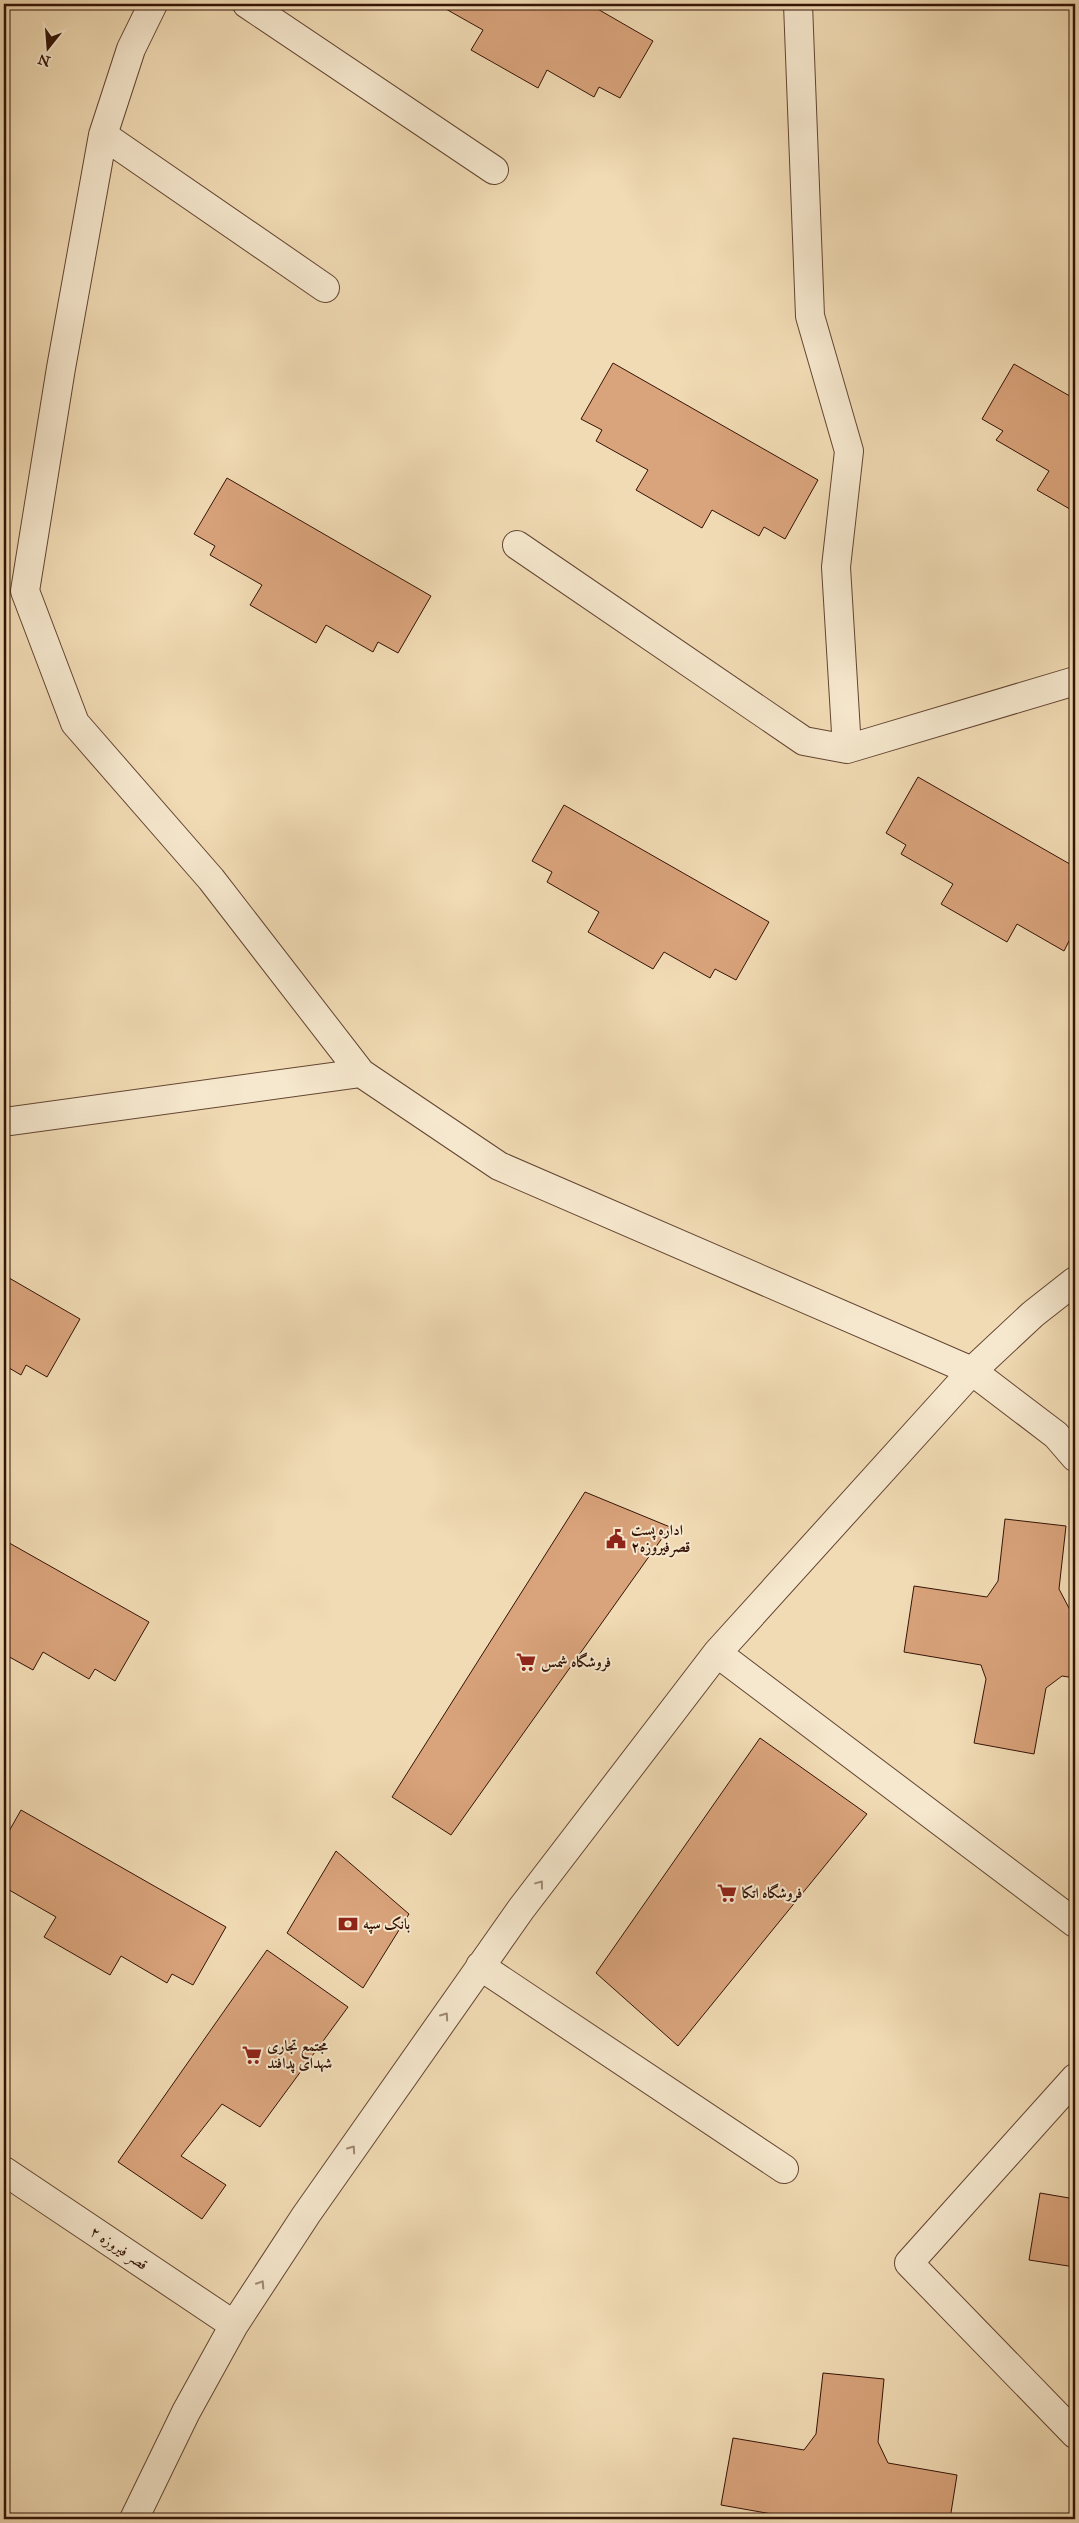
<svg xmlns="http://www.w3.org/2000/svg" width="1079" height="2523" viewBox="0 0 1079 2523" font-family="'IM FELL Great Primer',Amiri,serif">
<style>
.building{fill:#d9a37b;stroke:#341306}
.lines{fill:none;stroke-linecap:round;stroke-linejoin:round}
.minor-casing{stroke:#634532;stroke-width:30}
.minor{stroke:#f6e8ce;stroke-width:28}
.oneway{stroke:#9f8874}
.labels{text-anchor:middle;stroke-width:4;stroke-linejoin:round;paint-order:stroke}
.poi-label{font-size:15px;font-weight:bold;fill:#341306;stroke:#f6e8ce;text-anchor:start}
.street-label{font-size:15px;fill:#341306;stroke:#f6e8ce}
</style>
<rect width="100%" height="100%" fill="#f1dbb4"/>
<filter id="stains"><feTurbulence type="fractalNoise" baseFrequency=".004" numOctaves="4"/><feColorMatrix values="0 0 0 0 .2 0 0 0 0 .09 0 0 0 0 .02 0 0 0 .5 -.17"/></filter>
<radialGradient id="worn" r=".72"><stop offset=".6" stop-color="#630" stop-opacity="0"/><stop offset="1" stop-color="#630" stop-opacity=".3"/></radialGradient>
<path class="building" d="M 437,4 L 589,4 L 653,41 L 620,98 L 599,87 L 594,97 L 547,70 L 538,88 L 471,50 L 483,30 Z
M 613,363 L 818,480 L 785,539 L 764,527 L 759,536 L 712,510 L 702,528 L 636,490 L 648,470 L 596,441 L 602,430 L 581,419 Z
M 1014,364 L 1075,399 L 1075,512 L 1037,490 L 1049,471 L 996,440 L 1003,431 L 982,419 Z
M 227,478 L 431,596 L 398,653 L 378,642 L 373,652 L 326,625 L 316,643 L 250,605 L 262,585 L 210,555 L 215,546 L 194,534 Z
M 918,777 L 1075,867 L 1075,944 L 1069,941 L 1064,951 L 1017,924 L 1007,942 L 941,904 L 953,884 L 901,854 L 906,845 L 886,833 Z
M 564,805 L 769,922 L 736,980 L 715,969 L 710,978 L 664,952 L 653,969 L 588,932 L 599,912 L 547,882 L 552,872 L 532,861 Z
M 4,998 L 10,1002 L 4,1013 Z
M 4,1275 L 80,1319 L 47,1377 L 26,1365 L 21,1375 L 4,1365 Z
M 585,1492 L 670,1527 L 451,1835 L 392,1797 Z
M 1005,1519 L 1066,1526 L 1059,1589 L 1070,1610 L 1075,1610 L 1075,1678 L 1062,1676 L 1046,1688 L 1034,1754 L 974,1743 L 986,1679 L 981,1665 L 904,1652 L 914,1586 L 987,1597 L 998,1581 Z
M 4,1540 L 149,1622 L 115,1681 L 95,1669 L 89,1679 L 43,1652 L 33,1670 L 4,1654 Z
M 760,1738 L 867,1814 L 678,2046 L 596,1973 Z
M 21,1810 L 226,1927 L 193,1985 L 172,1974 L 167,1983 L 121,1956 L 110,1975 L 44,1937 L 56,1917 L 4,1887 L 9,1877 L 4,1873 L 4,1840 Z
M 336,1851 L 409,1914 L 363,1988 L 287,1933 Z
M 267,1950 L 348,2007 L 260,2127 L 222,2104 L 181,2156 L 226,2185 L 202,2219 L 118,2162 Z
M 1040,2193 L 1075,2199 L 1075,2267 L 1029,2260 Z
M 823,2373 L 884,2379 L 878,2442 L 888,2463 L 957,2475 L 950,2519 L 800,2519 L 721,2505 L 733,2438 L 804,2450 L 816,2434 Z"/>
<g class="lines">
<defs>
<path id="minor" d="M 247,4 L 494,170
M 798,4 L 810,316 L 849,451 L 836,567 L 847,749
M 103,135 L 131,49 L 153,4
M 325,288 L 103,135 L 61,368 L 25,591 L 75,723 L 211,879 L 361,1073 L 499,1166 L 972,1371 L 1056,1435 L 1075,1457
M 517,545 L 804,741 L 847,749 L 1075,681
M 4,1122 L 361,1073
M 717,1653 L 1075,1923
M 480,1966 L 784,2169
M 1075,2078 L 909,2263 L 1075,2434
M 4,2171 L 234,2325
M 134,2519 L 186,2412 L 234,2325 L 306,2215 L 521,1909 L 717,1653 L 972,1371 L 1033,1314 L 1075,1281"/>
</defs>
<use href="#minor" class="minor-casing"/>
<use href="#minor" class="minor"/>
</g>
<defs><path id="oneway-chevron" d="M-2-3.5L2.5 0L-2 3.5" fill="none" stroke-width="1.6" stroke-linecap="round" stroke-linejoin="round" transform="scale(1.25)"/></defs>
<g class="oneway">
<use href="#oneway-chevron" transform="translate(540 1884) rotate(-53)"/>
<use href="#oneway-chevron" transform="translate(445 2016) rotate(-55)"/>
<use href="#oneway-chevron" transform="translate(352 2149) rotate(-55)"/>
<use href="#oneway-chevron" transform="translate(261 2284) rotate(-57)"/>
</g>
<defs>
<symbol id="civic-bare" viewBox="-9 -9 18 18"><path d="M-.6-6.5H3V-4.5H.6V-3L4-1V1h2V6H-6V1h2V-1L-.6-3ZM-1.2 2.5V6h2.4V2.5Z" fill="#8f2418" stroke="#f6e8ce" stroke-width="2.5" paint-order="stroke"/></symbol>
<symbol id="supermarket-bare" viewBox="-9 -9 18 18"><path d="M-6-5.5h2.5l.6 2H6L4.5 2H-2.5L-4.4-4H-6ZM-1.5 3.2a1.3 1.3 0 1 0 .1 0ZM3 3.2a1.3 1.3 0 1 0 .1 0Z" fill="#8f2418" stroke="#f6e8ce" stroke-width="2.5" paint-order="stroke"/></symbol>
<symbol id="bank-bare" viewBox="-9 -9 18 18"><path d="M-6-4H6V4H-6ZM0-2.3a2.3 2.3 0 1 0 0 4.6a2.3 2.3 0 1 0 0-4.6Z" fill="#8f2418" stroke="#f6e8ce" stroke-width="2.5" paint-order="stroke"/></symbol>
</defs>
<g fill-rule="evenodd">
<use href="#civic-bare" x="602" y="1525" width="28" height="28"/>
<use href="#supermarket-bare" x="512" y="1648" width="28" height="28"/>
<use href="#supermarket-bare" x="713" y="1879" width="28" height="28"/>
<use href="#bank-bare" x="334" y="1910" width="28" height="28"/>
<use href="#supermarket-bare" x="238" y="2041" width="28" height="28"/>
</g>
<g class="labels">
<g class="poi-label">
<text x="631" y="1535">اداره پست<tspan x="631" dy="17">قصرفیروزه۲</tspan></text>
<text x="541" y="1667">فروشگاه شمس</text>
<text x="742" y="1898">فروشگاه اتکا</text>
<text x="363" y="1929">بانک سپه</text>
<text x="267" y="2051">مجتمع تجاری<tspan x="267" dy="17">شهدای پدافند</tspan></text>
</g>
<g class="street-label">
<text transform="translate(119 2248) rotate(34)" y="5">قصر فیروزه ۲</text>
</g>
</g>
<rect width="1079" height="2523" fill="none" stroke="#f1dbb4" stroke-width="20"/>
<rect x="5" y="5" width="1069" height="2513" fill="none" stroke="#341306" stroke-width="2.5"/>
<rect x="10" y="10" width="1059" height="2503" fill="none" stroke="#341306"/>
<g transform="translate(48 48) rotate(197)" stroke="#f6e8ce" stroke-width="4" paint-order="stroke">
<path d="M0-4L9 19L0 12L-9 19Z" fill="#341306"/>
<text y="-8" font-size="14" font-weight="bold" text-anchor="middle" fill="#341306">N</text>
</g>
<rect width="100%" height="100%" filter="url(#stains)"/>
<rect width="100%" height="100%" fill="url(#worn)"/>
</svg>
